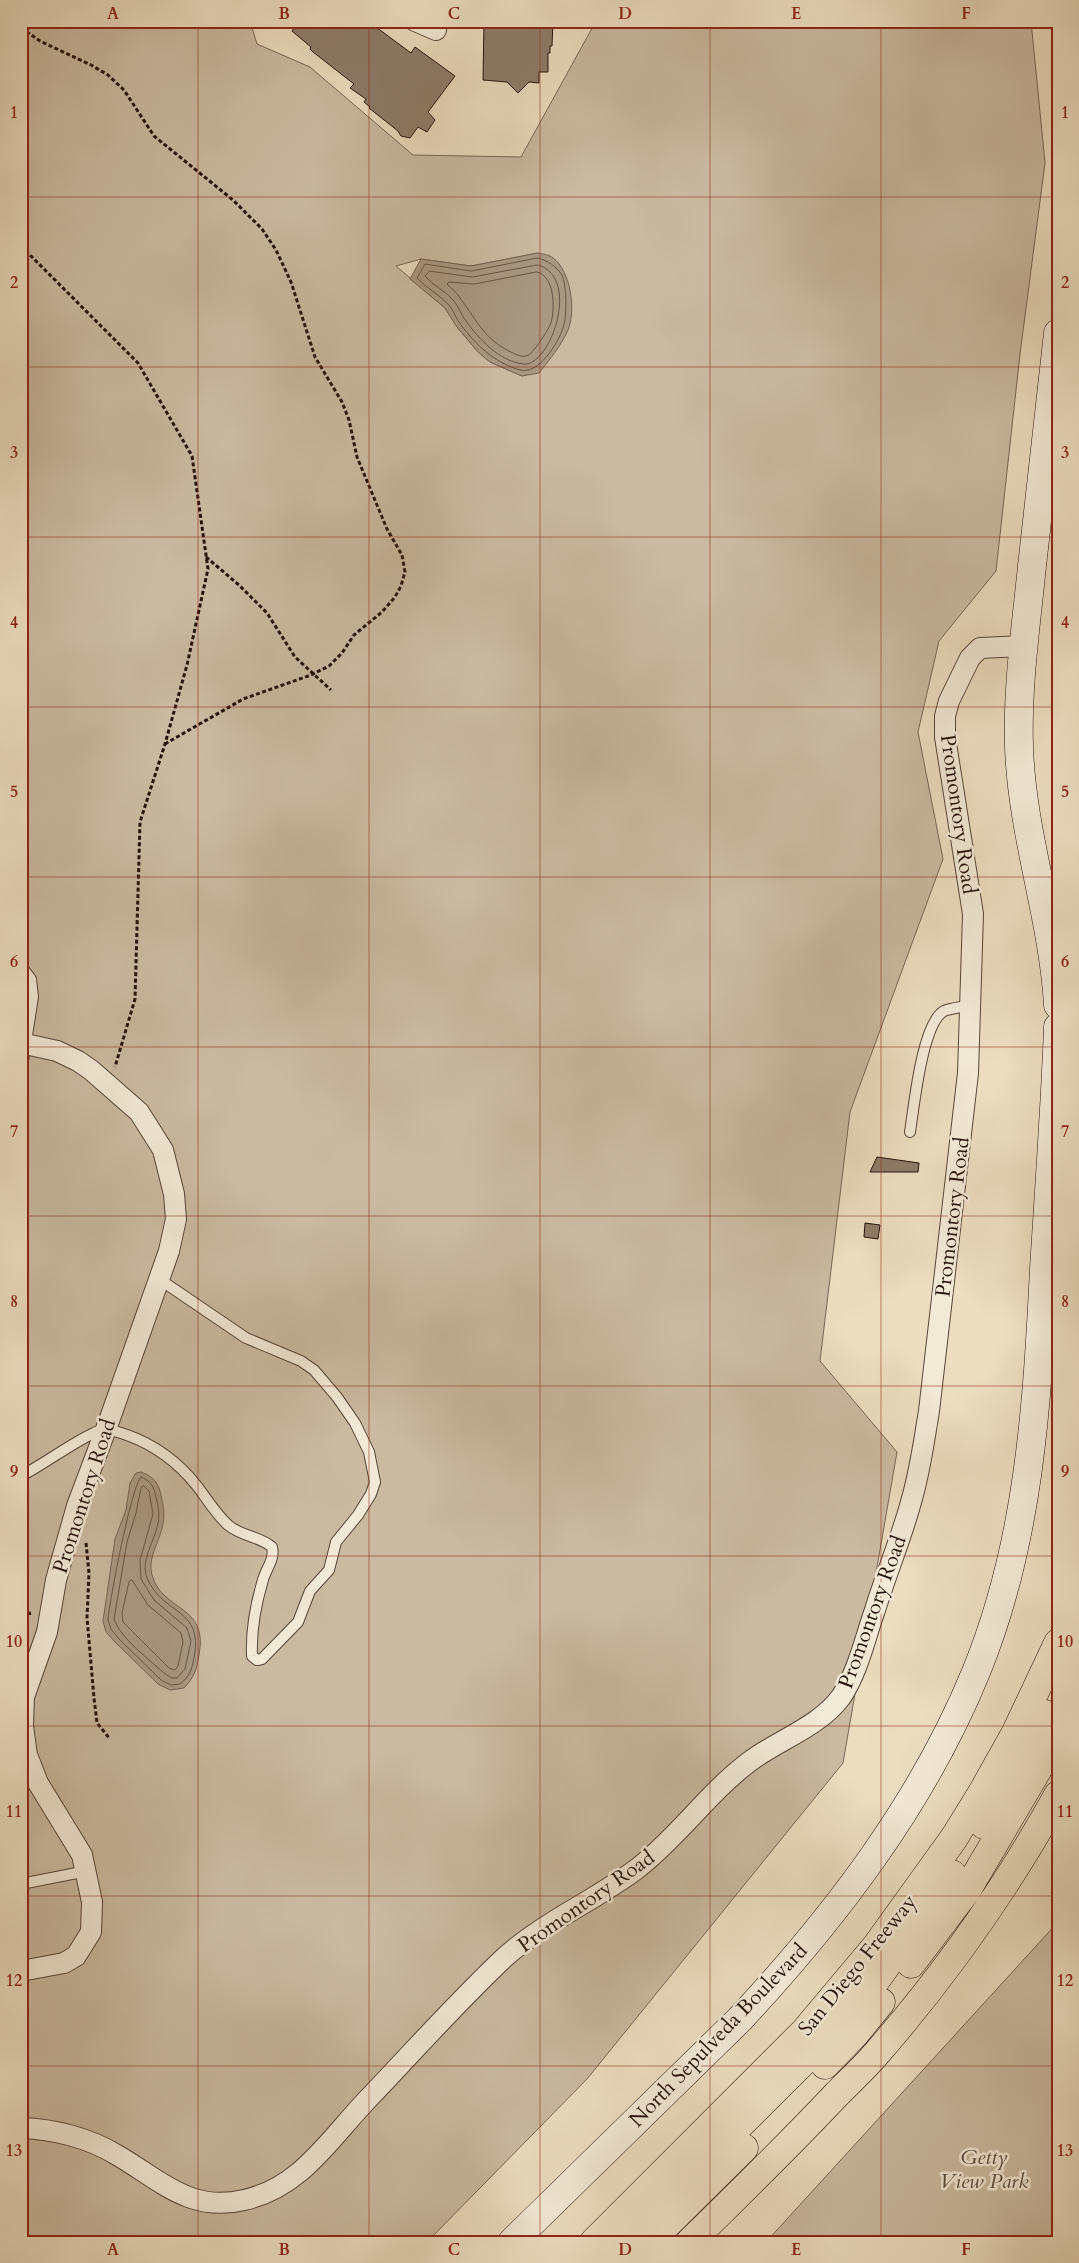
<svg xmlns="http://www.w3.org/2000/svg" width="1079" height="2263" viewBox="0 0 1079 2263" font-family="Cardo,serif">
<style>
.green{fill:#c9baa1;stroke:#776656;fill-rule:evenodd}
.water{fill:#a89882;stroke:#746252}
.lines{fill:none;stroke-linecap:round;stroke-linejoin:round}
.shore{stroke:#665546;stroke-width:1}
.building{fill:#8c7c69;stroke:#25120b}
.service-casing{stroke:#564538;stroke-width:12}
.minor-casing{stroke:#564538;stroke-width:22}
.secondary-casing{stroke:#25120b;stroke-width:29}
.motorway-casing{stroke:#25120b;stroke-width:29}
.path{stroke:#25120b;stroke-width:3;stroke-dasharray:4 2.5;stroke-linecap:butt}
.service{stroke:#f2e9d6;stroke-width:10}
.minor{stroke:#f2e9d6;stroke-width:20}
.secondary{stroke:#f2e9d6;stroke-width:28}
.motorway{stroke:#ebddc0;stroke-width:28}
.grid{fill:none;stroke:#8f2418;stroke-width:1;stroke-opacity:0.55}
.labels{text-anchor:middle;stroke-width:5;stroke-linejoin:round;paint-order:stroke}
.street-label{font-size:21px;fill:#25120b;stroke:#f2e9d6}
.park-label{font-size:21px;font-style:italic;fill:#5e4d40;stroke:#f2e9d6}
.neatline{fill:none;stroke:#8f2418;stroke-width:2}
.grid-label{font-size:16px;text-anchor:middle;font-weight:bold;fill:#8f2418}
</style>
<rect width="100%" height="100%" fill="#ebddc0"/>
<filter id="stains"><feTurbulence type="fractalNoise" baseFrequency=".004" numOctaves="4"/><feColorMatrix values="0 0 0 0 .2 0 0 0 0 .09 0 0 0 0 .02 0 0 0 .5 -.17"/></filter>
<radialGradient id="worn" r=".72"><stop offset=".6" stop-color="#630" stop-opacity="0"/><stop offset="1" stop-color="#630" stop-opacity=".3"/></radialGradient>
<path class="green" d="M 21,21 L 250,21 L 257,44 L 310,67 L 413,155 L 521,157 L 596,21 L 1031,21 L 1045,163 L 1020,354 L 996,571 L 939,641 L 918,732 L 943,859 L 850,1112 L 820,1361 L 897,1452 L 843,1763 L 587,2079 L 427,2242 L 21,2242 ZM 538,253 L 522,376 L 490,362 L 478,352 L 457,327 L 445,308 L 396,266 L 421,259 L 471,266 Z
M 1058,1922 L 1058,2242 L 766,2242 Z"/>
<path class="water" d="M 538,253 C 543,254 550,255 553,258 C 571,271 576,311 568,330 C 561,346 550,359 539,373 L 522,376 L 490,362 L 478,352 L 457,327 L 445,308 L 410,279 L 421,259 L 471,266 Z
M 141,1472 C 154,1477 159,1483 161,1496 C 163,1505 165,1514 163,1523 C 161,1540 147,1557 152,1575 C 162,1612 209,1604 199,1655 C 196,1671 195,1676 184,1688 L 170,1690 L 158,1684 L 115,1642 L 106,1632 L 103,1621 L 115,1539 L 126,1510 L 130,1483 L 136,1473 Z"/>
<g class="lines">
<path class="shore" d="M 538,258 C 548,261 556,266 562,275 C 567,285 567,318 563,328 C 558,343 539,375 520,370 C 495,363 476,345 461,325 C 456,319 454,311 449,305 C 440,295 426,288 417,278 L 425,264 L 471,271 Z
M 538,265 C 582,277 550,368 523,364 C 499,361 479,339 466,321 C 461,315 459,307 454,301 C 446,291 433,286 425,276 L 429,271 L 472,277 Z
M 537,272 C 555,276 555,308 551,323 C 548,330 533,355 526,356 C 520,358 507,350 502,347 C 483,336 473,315 460,298 C 457,292 451,289 447,284 L 449,282 L 474,284 Z
M 141,1477 C 151,1481 154,1487 156,1497 C 158,1505 160,1514 158,1523 C 155,1541 140,1560 147,1578 C 163,1616 204,1607 194,1658 C 192,1669 190,1676 180,1684 L 171,1685 L 161,1680 L 119,1639 L 111,1629 L 108,1620 C 109,1603 132,1483 141,1477 Z
M 144,1486 L 149,1491 L 153,1514 L 140,1560 L 141,1579 L 154,1600 L 187,1628 L 191,1641 L 185,1669 L 177,1678 L 172,1678 L 165,1674 C 150,1660 120,1638 114,1619 L 127,1542 L 136,1513 L 141,1488 Z
M 132,1580 L 148,1605 L 181,1633 L 183,1642 L 178,1666 L 175,1670 L 169,1668 L 123,1622 L 122,1613 L 129,1582 Z"/>
</g>
<path class="building" d="M 299,21 L 339,21 L 348,28 L 353,21 L 380,21 L 376,27 L 411,53 L 415,47 L 455,76 L 428,112 L 435,120 L 427,132 L 418,127 L 410,138 L 401,136 L 398,131 L 369,108 L 370,107 L 364,102 L 366,99 L 350,88 L 354,84 L 313,52 L 310,49 L 311,47 L 292,31 Z
M 495,21 L 553,21 L 552,46 L 550,46 L 550,53 L 548,53 L 548,72 L 539,72 L 539,83 L 529,82 L 518,93 L 507,82 L 483,80 L 484,23 L 495,23 Z
M 877,1157 L 919,1163 L 918,1172 L 870,1172 Z
M 865,1223 L 880,1225 L 878,1239 L 864,1237 Z"/>
<g class="lines">
<defs>
<path id="service" d="M 21,966 L 31,979 L 33,997 L 21,1074
M 910,1132 C 914,1107 922,1023 944,1011 C 951,1008 963,1007 971,1005
M 21,1476 C 46,1463 70,1444 94,1433 C 105,1427 116,1431 127,1435 C 155,1445 178,1462 197,1486 C 207,1499 216,1514 228,1525 C 242,1537 260,1536 272,1547 C 275,1560 266,1568 263,1580 C 256,1603 251,1632 252,1656 L 257,1660 L 262,1659 L 298,1622 L 310,1591 L 329,1570 L 336,1542 L 358,1515 L 371,1494 L 375,1482 L 369,1452 L 355,1423 L 337,1397 L 314,1370 L 301,1361 L 246,1338 L 159,1279
M 21,1884 L 87,1871"/>
<path id="minor" d="M 415,21 L 436,30
M 21,1043 L 57,1051 L 78,1061 L 91,1070 L 139,1112 L 163,1150 L 174,1194 L 176,1219 L 169,1251 L 109,1421 L 77,1506 L 56,1580 L 47,1632 L 24,1697 L 23,1726 L 27,1755 L 38,1783 L 82,1855 L 92,1902 L 91,1932 L 76,1956 L 64,1963 L 21,1971
M 21,2128 C 54,2129 89,2138 117,2155 C 160,2180 190,2213 244,2200 C 300,2188 329,2140 366,2101 C 412,2053 456,2003 505,1957 C 545,1921 596,1900 638,1868 C 679,1836 708,1793 749,1762 C 778,1740 819,1727 841,1697 C 858,1672 865,1638 875,1610 C 886,1574 901,1539 911,1502 C 920,1472 924,1441 929,1411 L 968,1073 L 973,914 L 945,737 L 945,716 L 949,701 L 970,658 L 980,648 L 1023,646"/>
<path id="secondary" d="M 1058,333 C 1049,410 1041,488 1032,566 C 1026,626 1017,687 1019,747 C 1022,835 1053,918 1058,1005
M 512,2242 L 740,2019 C 835,1917 923,1802 976,1672 C 1029,1543 1037,1407 1044,1269 C 1049,1189 1055,1108 1058,1027"/>
<path id="motorway" d="M 984,1825 L 1018,1770 L 1045,1714
M 911,1964 L 967,1890 L 1058,1735
M 825,2065 L 855,2034 L 881,2002
M 594,2242 L 804,2032 L 877,1945 L 954,1838 L 983,1791 L 1016,1732 L 1058,1643
M 622,2242 L 812,2053 L 871,1987 L 952,1874
M 649,2242 L 744,2148
M 690,2242 C 740,2193 789,2145 837,2094 C 850,2081 864,2068 876,2054 C 945,1975 1007,1887 1058,1795"/>
</defs>
<use href="#service" class="service-casing"/>
<use href="#minor" class="minor-casing"/>
<use href="#secondary" class="secondary-casing"/>
<use href="#motorway" class="motorway-casing"/>
<path class="path" d="M 21,28 L 40,41 L 91,65 L 108,75 L 124,90 L 154,136 L 233,200 L 262,229 L 276,250 L 291,282 L 315,357 L 342,402 L 349,420 L 357,457 L 387,529 L 402,555 L 405,572 L 401,586 L 395,597 L 382,612 L 354,635 L 342,653 L 329,666 L 311,675 L 243,699 L 165,744
M 21,246 L 138,363 L 192,456 L 208,569 L 187,665 L 165,744 L 140,822 L 135,999 L 115,1067
M 206,557 L 239,585 L 267,613 L 295,657 L 331,690
M 86,1543 L 89,1573 L 87,1618 L 94,1698 L 97,1723 L 110,1739
M 21,1616 L 31,1613"/>
<use href="#service" class="service"/>
<use href="#minor" class="minor"/>
<use href="#secondary" class="secondary"/>
<use href="#motorway" class="motorway"/>
</g>
<path class="grid" d="M 198,21 L 198,2242M 369,21 L 369,2242M 540,21 L 540,2242M 710,21 L 710,2242M 881,21 L 881,2242M 21,197 L 1058,197M 21,367 L 1058,367M 21,537 L 1058,537M 21,707 L 1058,707M 21,877 L 1058,877M 21,1047 L 1058,1047M 21,1216 L 1058,1216M 21,1386 L 1058,1386M 21,1556 L 1058,1556M 21,1726 L 1058,1726M 21,1896 L 1058,1896M 21,2066 L 1058,2066"/>
<g class="labels">
<g class="street-label">
<text transform="translate(959 814) rotate(82)" y="7">Promontory Road</text>
<text transform="translate(952 1217) rotate(-83)" y="7">Promontory Road</text>
<text transform="translate(84 1496) rotate(-72)" y="7">Promontory Road</text>
<text transform="translate(872 1612) rotate(-70)" y="7">Promontory Road</text>
<text transform="translate(586 1901) rotate(-35)" y="7">Promontory Road</text>
<text transform="translate(857 1965) rotate(-51)" y="7">San Diego Freeway</text>
<text transform="translate(718 2035) rotate(-46)" y="7">North Sepulveda Boulevard</text>
</g>
<g class="park-label">
<text x="984" y="2164">Getty<tspan x="984" dy="24">View Park</tspan></text>
</g>
</g>
<rect width="1079" height="2263" fill="none" stroke="#ebddc0" stroke-width="55"/>
<rect x="28" y="28" width="1024" height="2208" class="neatline"/>
<g class="grid-label">
<text x="113" y="19">A</text>
<text x="284" y="19">B</text>
<text x="454" y="19">C</text>
<text x="625" y="19">D</text>
<text x="796" y="19">E</text>
<text x="966" y="19">F</text>
<text x="14" y="118">1</text>
<text x="1065" y="118">1</text>
<text x="14" y="288">2</text>
<text x="1065" y="288">2</text>
<text x="14" y="458">3</text>
<text x="1065" y="458">3</text>
<text x="14" y="628">4</text>
<text x="1065" y="628">4</text>
<text x="14" y="797">5</text>
<text x="1065" y="797">5</text>
<text x="14" y="967">6</text>
<text x="1065" y="967">6</text>
<text x="14" y="1137">7</text>
<text x="1065" y="1137">7</text>
<text x="14" y="1307">8</text>
<text x="1065" y="1307">8</text>
<text x="14" y="1477">9</text>
<text x="1065" y="1477">9</text>
<text x="14" y="1647">10</text>
<text x="1065" y="1647">10</text>
<text x="14" y="1817">11</text>
<text x="1065" y="1817">11</text>
<text x="14" y="1986">12</text>
<text x="1065" y="1986">12</text>
<text x="14" y="2156">13</text>
<text x="1065" y="2156">13</text>
<text x="113" y="2255">A</text>
<text x="284" y="2255">B</text>
<text x="454" y="2255">C</text>
<text x="625" y="2255">D</text>
<text x="796" y="2255">E</text>
<text x="966" y="2255">F</text>
</g>
<rect width="100%" height="100%" filter="url(#stains)"/>
<rect width="100%" height="100%" fill="url(#worn)"/>
</svg>
